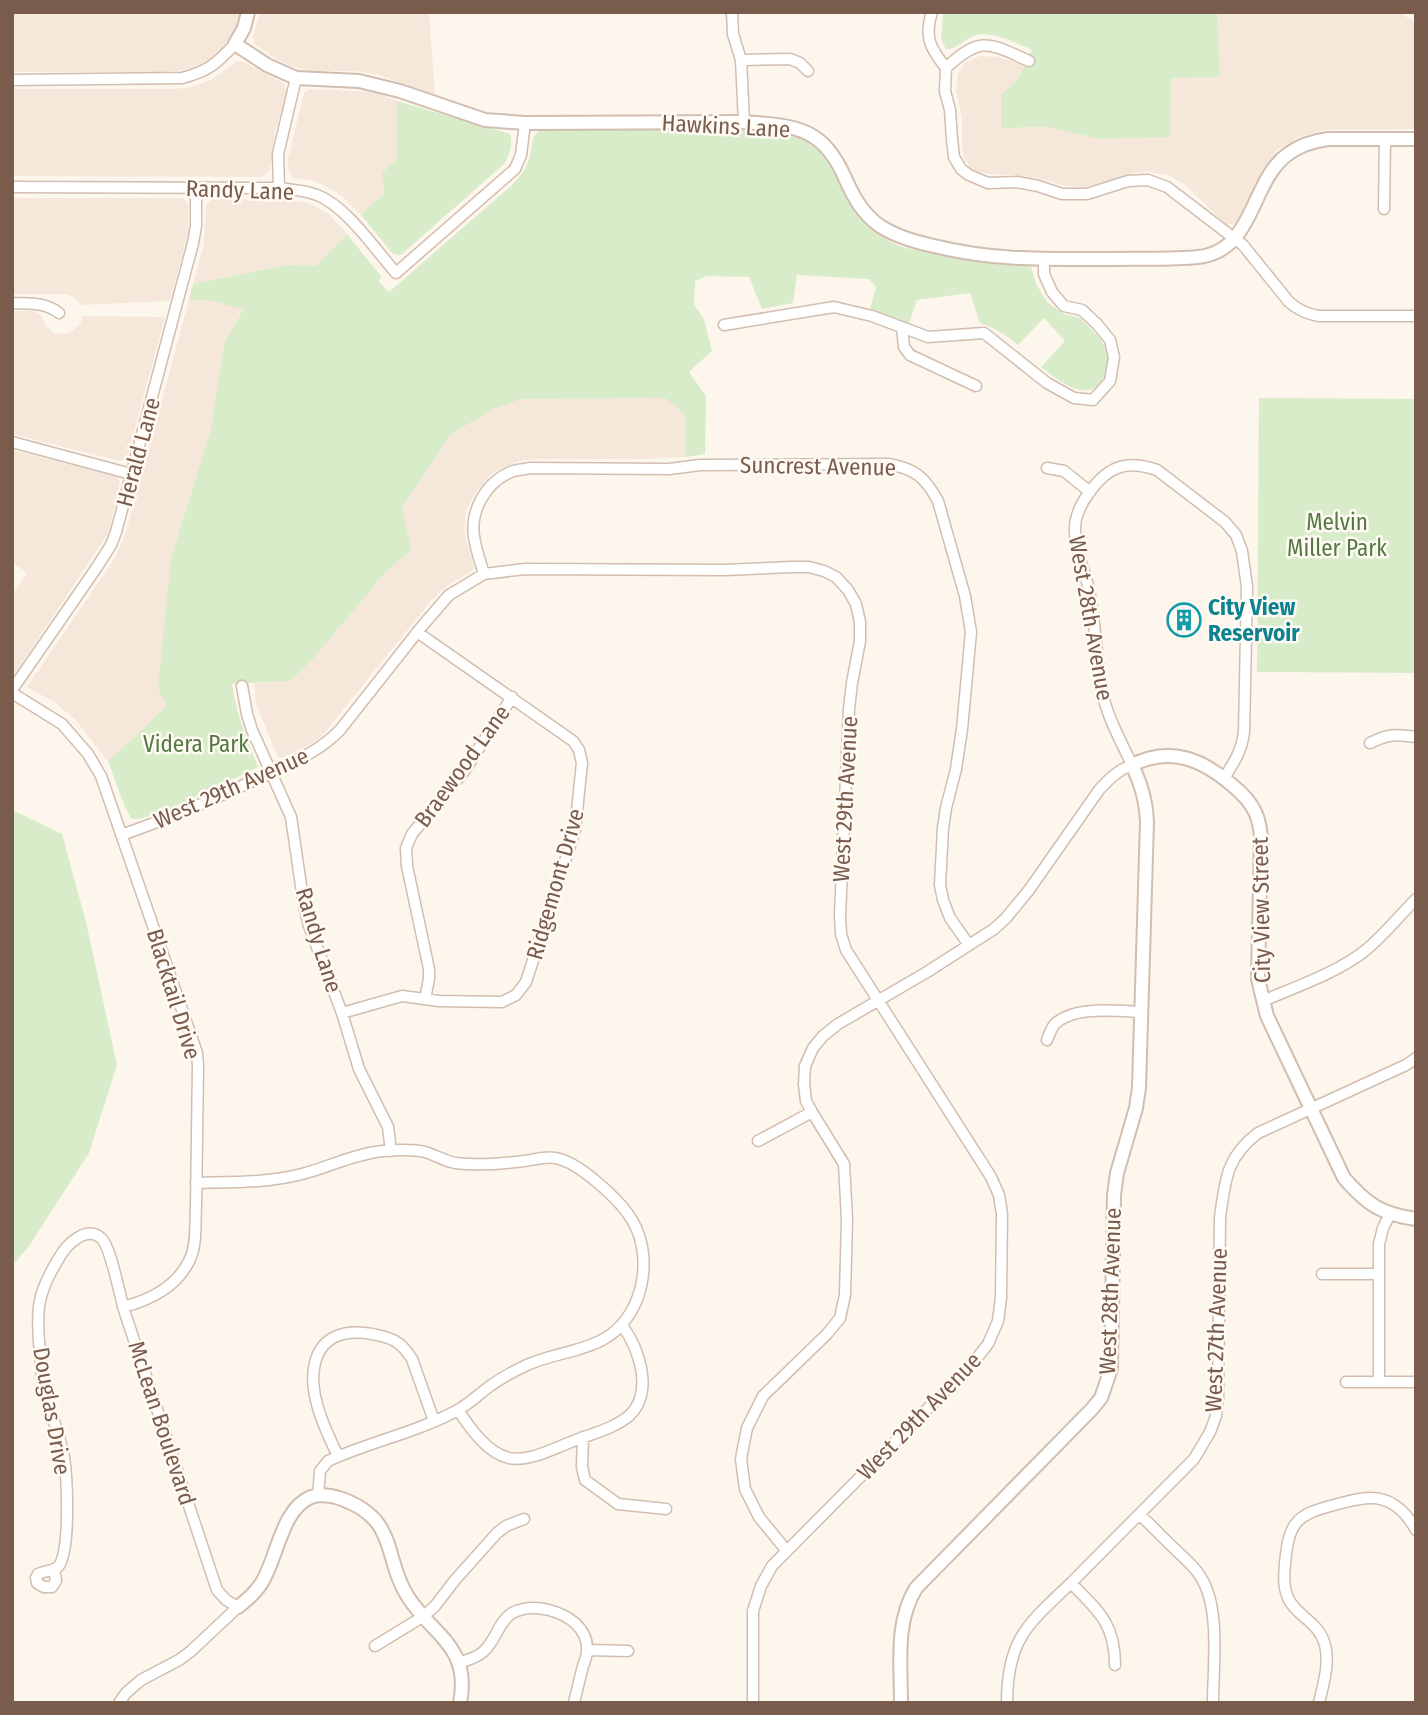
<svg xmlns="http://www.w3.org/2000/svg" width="1428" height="1715" viewBox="0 0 1428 1715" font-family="'Fira Sans Condensed',sans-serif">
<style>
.residential{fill:#f5e8da}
.green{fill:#d8ecc9}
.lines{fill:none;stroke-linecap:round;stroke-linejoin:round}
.minor-casing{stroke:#d1beb0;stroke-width:13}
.tertiary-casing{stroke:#d1beb0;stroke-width:16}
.minor{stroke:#fff;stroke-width:10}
.tertiary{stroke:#fff;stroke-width:12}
.labels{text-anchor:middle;stroke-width:5;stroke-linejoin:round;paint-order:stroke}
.street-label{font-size:23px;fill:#7a5c4d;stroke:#fffaf3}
.park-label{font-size:23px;fill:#537a41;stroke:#fffaf3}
.culture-label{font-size:23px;font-weight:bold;fill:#0d838f;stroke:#fffaf3;text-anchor:start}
</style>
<rect width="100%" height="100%" fill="#fdf6ec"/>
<path class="residential" d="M 12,12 L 242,12 L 239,25 L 231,40 L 221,52 L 207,62 L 190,69 L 168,72 L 12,72 Z
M 260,12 L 429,12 L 435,95 L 379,75 L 355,71 L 311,71 L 291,66 L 271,56 L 255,44 L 253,37 Z
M 1217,12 L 1399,12 L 1416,23 L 1416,129 L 1324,130 L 1298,137 L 1278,150 L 1265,168 L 1246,211 L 1240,221 L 1233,224 L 1226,224 L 1183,183 L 1167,175 L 1149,172 L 1132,173 L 1084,188 L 1066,186 L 1037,178 L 1015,175 L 989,174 L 973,170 L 964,159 L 962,146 L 962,120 L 956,90 L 958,74 L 964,63 L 980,56 L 997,57 L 1024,65 L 1017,80 L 1001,95 L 1002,128 L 1047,127 L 1100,139 L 1170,137 L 1171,78 L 1220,77 Z
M 237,61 L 244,62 L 283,83 L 287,91 L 275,132 L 270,169 L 263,177 L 12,176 L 12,89 L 176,89 L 191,87 L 211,80 Z
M 310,89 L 361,91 L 379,94 L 397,101 L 397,159 L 383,173 L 384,193 L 361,215 L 342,196 L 327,187 L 312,180 L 293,178 L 288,170 L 288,159 L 304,93 Z
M 12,198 L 181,198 L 186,201 L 188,205 L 188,234 L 170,301 L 81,305 L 74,297 L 66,294 L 12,294 Z
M 212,199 L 286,200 L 309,203 L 329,214 L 347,234 L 316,266 L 286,265 L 193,284 L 204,244 L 206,205 Z
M 189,300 L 211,301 L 243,308 L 224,344 L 211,429 L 171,558 L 166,706 L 108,762 L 75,719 L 54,702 L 27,687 L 113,561 L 120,547 L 126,532 Z
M 12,311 L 32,311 L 38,313 L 42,317 L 46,326 L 54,333 L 64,334 L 71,332 L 80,324 L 83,316 L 165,317 L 127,458 L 120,461 L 12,434 Z
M 665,398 L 686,416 L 686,457 L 641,459 L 535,459 L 519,461 L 500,469 L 490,475 L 477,491 L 466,510 L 465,518 L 465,537 L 474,566 L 472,571 L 448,585 L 431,601 L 321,737 L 307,746 L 282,758 L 277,756 L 256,703 L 254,683 L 290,681 L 312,660 L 385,573 L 411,550 L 402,507 L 450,435 L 494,409 L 521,399 Z
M 12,450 L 116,476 L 120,481 L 109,532 L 12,678 L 12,595 L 27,573 L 12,562 Z"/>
<path class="green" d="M 943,12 L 1217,12 L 1220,77 L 1171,78 L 1170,137 L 1100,139 L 1047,127 L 1001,128 L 1001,95 L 1017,80 L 1032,50 C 1016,43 988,28 971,37 C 963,41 956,49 946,49 L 941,40 Z
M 397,101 L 510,134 C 513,146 510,154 504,164 L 401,255 L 393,254 L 361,215 L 384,193 L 382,173 L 397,159 Z
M 697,129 C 728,129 780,126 807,141 C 834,157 836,182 852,205 C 863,222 880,238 900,246 C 908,249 917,250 926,252 C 961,260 995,265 1031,266 L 1036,284 L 1048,303 L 1064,314 L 1080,318 L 1100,338 L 1107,351 L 1107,371 L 1099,386 C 1096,387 1092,390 1088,390 C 1071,392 1054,377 1041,367 L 1065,341 L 1044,318 L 1018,345 C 1006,335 995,328 980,323 L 970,293 L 917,300 L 909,323 L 870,309 L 876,287 L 869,279 L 797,275 L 793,303 L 762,309 L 749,277 L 707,276 L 695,281 L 694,305 L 704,319 L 712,351 L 689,372 L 706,396 L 705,454 L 686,457 L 686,416 L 665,398 L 521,399 L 494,409 L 450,435 L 402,507 L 411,550 L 385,573 L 312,660 L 290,681 L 232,684 C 236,713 247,740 258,767 C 236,777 150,822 132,819 C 122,806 116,779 108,762 L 166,706 L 158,688 L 171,558 L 211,429 L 224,344 L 243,309 L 211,301 L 189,300 L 193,284 L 286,265 L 316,266 L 347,234 L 381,276 L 379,282 L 389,292 L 511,186 C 528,168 530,162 533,137 L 540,130 Z
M 1259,398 L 1416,399 L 1416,673 L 1257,672 Z
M 12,810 L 62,834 L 86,922 L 117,1065 L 89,1153 L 29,1246 L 12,1266 Z"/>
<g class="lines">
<defs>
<path id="minor" d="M 732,12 L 733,34 L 741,60 L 744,122
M 932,12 C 924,37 930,48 946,68
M 741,60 L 790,59 L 800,63 L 808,71
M 1029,61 C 989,43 981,35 946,68 L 945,91 L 950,110 L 952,140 L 954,157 L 961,169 L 969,175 L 988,183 L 1017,182 L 1038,186 L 1062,194 L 1087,194 L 1128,181 L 1148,180 L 1167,187 L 1243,245 L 1289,302 C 1298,310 1306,314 1319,316 L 1416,316
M 12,80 L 182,78 C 209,71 216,64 235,44
M 12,187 L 279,188 C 292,190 305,190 317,195 C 346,206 375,249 396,273 L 515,169 L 521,155 L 525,123
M 279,188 L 278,154 L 296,78
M 1384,209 L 1385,139
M 12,303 C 29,304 45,302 59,313
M 724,325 L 834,307 L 872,316 L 928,337 L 984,333 L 1047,383 L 1074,398 L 1093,400 L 1110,381 L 1114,357 L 1110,340 L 1097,324 L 1082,310 L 1064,306 L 1052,292 L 1044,274 L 1044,259
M 902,327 L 904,347 L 910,355 L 976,386
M 12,442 L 131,474
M 1047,468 L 1064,471 L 1090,492
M 484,574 C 481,564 477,553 475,542 C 468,513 485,482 513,471 C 518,470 524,469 530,468 L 669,469 L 700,465 L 889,464 C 915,469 925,477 938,501 L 965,596 L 971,632 L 962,729 L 956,769 L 946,808 L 943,828 L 940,885 L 943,900 L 950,918 L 969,945
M 242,686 L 247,714 L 252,730 L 291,817 L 304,906 L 309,926 L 342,1013 L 359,1069 L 388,1127 L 391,1151
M 12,690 L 97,567 L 111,545 L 116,532 L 193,243 L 196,226 L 196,188
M 12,693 L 62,724 L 88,754 L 101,776 L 197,1053 L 198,1066 C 197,1113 197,1159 196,1206 C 195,1221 197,1245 190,1259 C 178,1286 150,1300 123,1307
M 1370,743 C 1388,734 1395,734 1416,737
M 121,835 C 168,819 212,800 257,779 C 286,765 317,754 340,730 L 423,625 L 449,595 L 484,574 L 525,569 L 725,570 L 792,567 L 809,567 L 824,571 L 836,577 L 848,590 L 856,604 L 860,622 L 860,641 L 852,683 L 849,709 L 840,915 L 841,934 L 846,950 L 991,1177 L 999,1195 L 1002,1214 L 1001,1297 L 998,1321 L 988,1344 L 973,1363 L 772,1566 L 761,1586 L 753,1611 L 753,1703
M 425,999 L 429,979 L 429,969 L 407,866 L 406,848 L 412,834 L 465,770 L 512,697
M 1263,1001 C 1295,987 1334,974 1362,953 C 1382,938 1398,917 1416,899
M 342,1013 L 402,996 L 439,1001 L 502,1002 L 516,995 L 526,982 L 575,830 L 582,763 L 579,750 L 573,741 L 417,632
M 1047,1040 C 1049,1035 1051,1029 1054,1025 C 1073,1005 1118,1011 1142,1012
M 758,1141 L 812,1112
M 196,1183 C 231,1182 268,1183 302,1174 C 329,1167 354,1154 383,1151 C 395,1150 413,1149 425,1152 C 435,1155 445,1161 455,1163 C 478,1166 501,1164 524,1161 C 534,1160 545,1156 555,1158 C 578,1161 620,1200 632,1220 C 655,1258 643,1319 602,1340 C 580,1352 551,1354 527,1365 C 514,1371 501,1378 490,1386 C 479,1394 468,1405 456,1411 C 415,1433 369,1442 328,1461 L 320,1471 L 318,1496
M 1322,1274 L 1379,1274
M 1379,1381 L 1379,1244 L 1383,1228 L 1390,1214
M 1346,1382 L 1416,1382
M 458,1410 C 470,1428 487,1453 509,1458 C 529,1462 552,1449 571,1442 C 590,1434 614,1429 630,1415 C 654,1391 639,1349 622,1325
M 583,1437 L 582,1467 L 585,1480 L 618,1504 L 666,1509
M 338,1456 C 326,1431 309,1396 314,1368 C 319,1336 344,1329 372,1334 C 381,1336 390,1337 398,1343 C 404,1347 408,1353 412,1359 L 434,1421
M 1140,1515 C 1153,1527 1165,1540 1178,1552 C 1186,1560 1195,1567 1200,1576 C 1221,1607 1213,1666 1213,1703
M 786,1550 L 759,1517 L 745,1489 L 741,1459 L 747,1428 L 763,1396 L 827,1334 L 840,1318 L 845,1295 L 847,1219 L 844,1164 L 812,1112 L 806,1101 L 804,1084 L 805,1066 L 813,1048 L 823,1036 L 838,1024 L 927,972 L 994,929 L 1006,918 L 1029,890 L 1099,790 C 1109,779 1118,770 1132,765 C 1121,741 1107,717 1102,691 C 1096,658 1096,624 1089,590 C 1085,570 1074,550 1075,528 C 1075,507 1099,473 1120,467 C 1132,463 1145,466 1157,470 L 1225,522 L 1236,535 L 1242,551 L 1247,587 L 1244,732 C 1242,750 1234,763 1224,778
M 54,1569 L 56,1581 L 52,1587 L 44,1587 L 37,1583 L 36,1578 L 38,1574 C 44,1571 53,1571 58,1567 C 71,1552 67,1477 64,1457 C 60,1434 50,1413 44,1391 C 42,1379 41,1366 40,1354 C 36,1311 36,1295 59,1258 C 66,1245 86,1225 101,1238 C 111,1246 120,1298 125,1313 C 156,1405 186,1498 217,1590 L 226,1600 L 238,1607 L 191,1651 L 179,1660 L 141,1680 L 126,1693 L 119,1703
M 375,1646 L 424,1616 L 435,1606 L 455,1580 L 497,1533 L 506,1526 L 524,1519
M 587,1650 L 628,1651
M 459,1663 C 467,1660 476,1658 483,1652 C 496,1641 498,1622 512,1613 C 524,1607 537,1607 549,1610 C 568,1615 588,1628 587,1650 C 587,1655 585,1661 583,1666 C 580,1678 577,1690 574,1703
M 1115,1665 C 1115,1623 1098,1611 1071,1583 L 1194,1459 L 1210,1432 L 1216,1416 L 1218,1398 L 1220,1218 C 1225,1181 1226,1157 1258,1133 L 1406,1065 L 1416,1058
M 1007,1703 C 1007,1639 1028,1624 1071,1583
M 1319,1703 C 1323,1685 1330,1663 1325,1645 C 1319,1622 1299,1618 1289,1600 C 1283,1588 1284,1576 1285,1563 C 1289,1523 1295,1515 1334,1505 C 1346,1502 1358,1498 1371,1498 C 1392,1498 1406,1512 1416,1530"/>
<path id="tertiary" d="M 248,12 L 244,28 L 235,44 L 267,65 L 296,78 L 359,81 L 400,91 L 485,120 L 525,123 L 744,122 C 797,126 823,127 846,180 C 854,198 863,214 880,226 C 897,237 915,242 934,246 C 995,261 1047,259 1108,259 C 1138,258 1168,260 1198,257 C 1255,251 1250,181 1288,154 C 1300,145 1313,141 1328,139 L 1416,139
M 238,1607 C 247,1600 255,1593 261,1584 C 277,1560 281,1509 311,1497 C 320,1494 333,1496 342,1499 C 399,1520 383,1558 408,1597 C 433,1636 471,1646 460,1703
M 901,1703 C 901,1664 895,1622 916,1588 L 1091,1410 L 1101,1398 L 1111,1369 L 1114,1195 L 1117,1173 L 1136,1108 L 1139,1088 L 1147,822 C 1146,800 1141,784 1132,765 C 1170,746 1202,759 1232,785 C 1242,793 1251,802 1256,814 C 1259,821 1260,828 1261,836 L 1258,979 L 1267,1016 L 1344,1178 C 1367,1204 1380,1214 1416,1219"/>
</defs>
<use href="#minor" class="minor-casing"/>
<use href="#tertiary" class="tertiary-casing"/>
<use href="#minor" class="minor"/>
<use href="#tertiary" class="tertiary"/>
</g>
<defs>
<symbol id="building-ring" viewBox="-11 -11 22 22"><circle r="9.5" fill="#fffaf3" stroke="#0f9aa8" stroke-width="1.5"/><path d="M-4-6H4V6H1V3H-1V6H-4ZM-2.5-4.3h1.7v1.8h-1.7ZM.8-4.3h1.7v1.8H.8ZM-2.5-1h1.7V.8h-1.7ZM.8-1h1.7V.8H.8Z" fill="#0f9aa8"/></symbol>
</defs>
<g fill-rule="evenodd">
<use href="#building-ring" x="1165" y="601" width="38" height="38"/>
</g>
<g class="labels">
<g class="street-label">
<text transform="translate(726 126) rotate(3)" y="8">Hawkins Lane</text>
<text transform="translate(240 190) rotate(2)" y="8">Randy Lane</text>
<text transform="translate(138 452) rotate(-75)" y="8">Herald Lane</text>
<text transform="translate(818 466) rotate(1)" y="8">Suncrest Avenue</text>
<text transform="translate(1091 618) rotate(80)" y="8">West 28th Avenue</text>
<text transform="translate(462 766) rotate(-54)" y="8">Braewood Lane</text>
<text transform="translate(231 788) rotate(-24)" y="8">West 29th Avenue</text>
<text transform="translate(845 799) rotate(-87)" y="8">West 29th Avenue</text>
<text transform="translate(555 884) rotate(-74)" y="8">Ridgemont Drive</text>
<text transform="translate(1261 910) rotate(-91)" y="8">City View Street</text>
<text transform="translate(319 940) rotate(73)" y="8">Randy Lane</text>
<text transform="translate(174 994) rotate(73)" y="8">Blacktail Drive</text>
<text transform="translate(1110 1291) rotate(-88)" y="8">West 28th Avenue</text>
<text transform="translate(1216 1330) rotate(-88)" y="8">West 27th Avenue</text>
<text transform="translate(52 1411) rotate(80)" y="8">Douglas Drive</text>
<text transform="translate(919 1416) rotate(-46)" y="8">West 29th Avenue</text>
<text transform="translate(162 1423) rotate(72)" y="8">McLean Boulevard</text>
</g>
<g class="park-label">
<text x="1337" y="530">Melvin<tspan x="1337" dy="26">Miller Park</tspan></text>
<text x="196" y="752">Videra Park</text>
</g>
<g class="culture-label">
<text x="1208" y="615">City View<tspan x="1208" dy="26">Reservoir</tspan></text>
</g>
</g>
<rect width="1428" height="1715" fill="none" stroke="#7a5c4d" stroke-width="28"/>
</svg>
